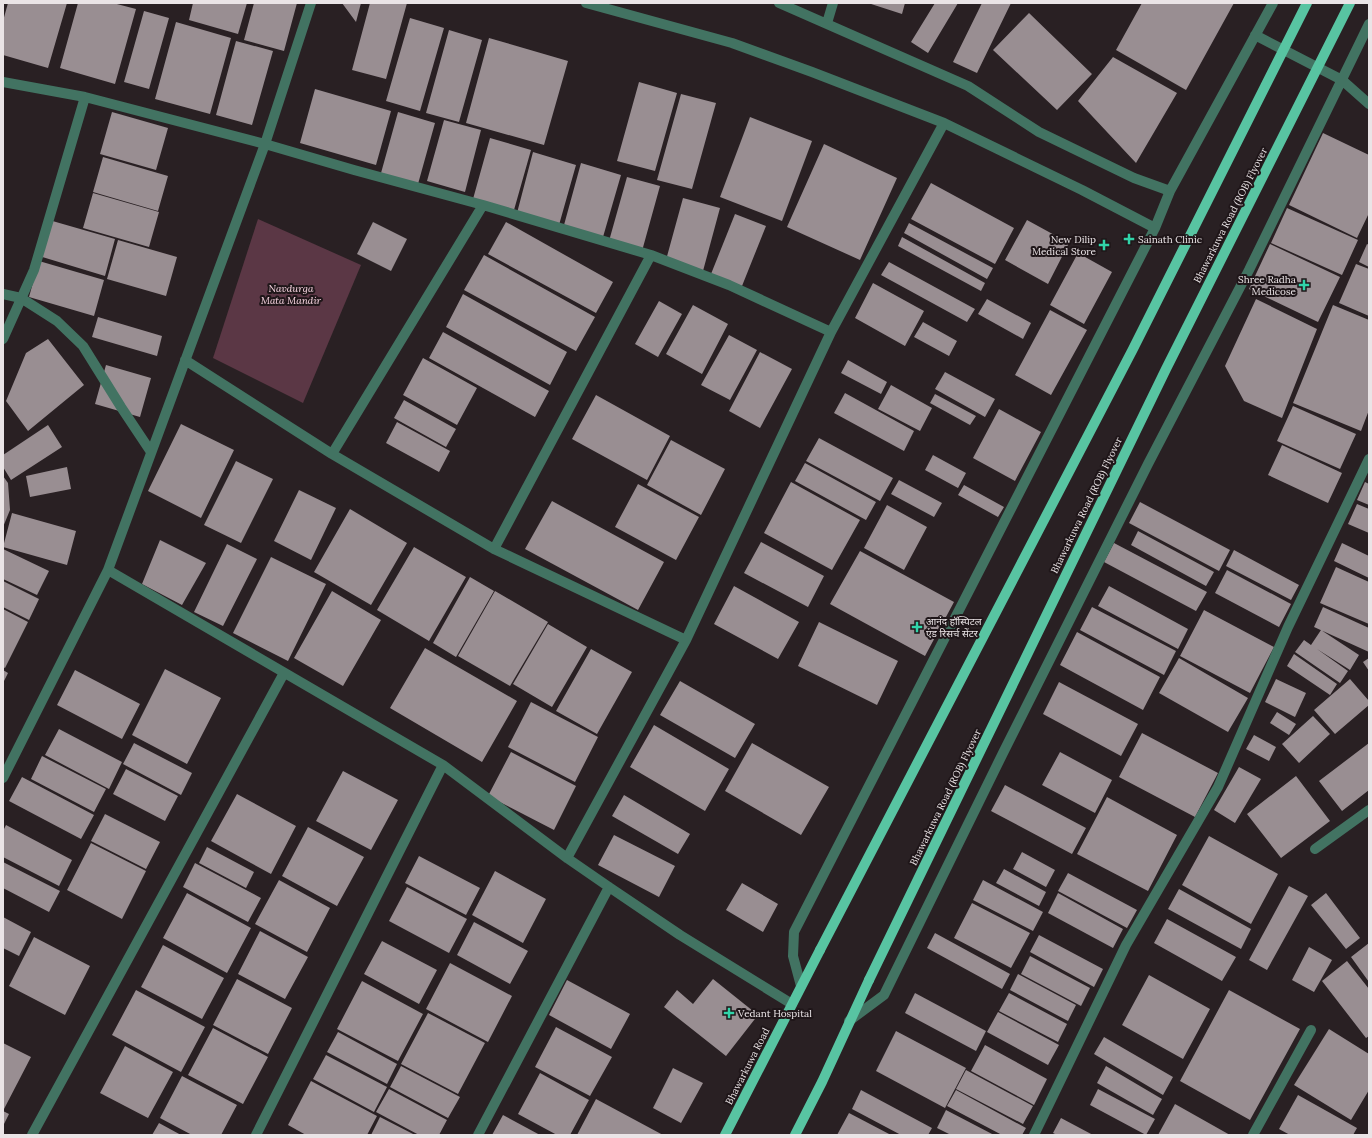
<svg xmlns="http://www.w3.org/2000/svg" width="1372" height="1138" viewBox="0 0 1372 1138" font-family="Lora,'Noto Sans Devanagari',serif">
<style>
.green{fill:#5b3745}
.building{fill:#998e92}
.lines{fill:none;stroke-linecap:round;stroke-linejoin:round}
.minor{stroke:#427362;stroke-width:10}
.major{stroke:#58c4a2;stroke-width:10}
.major-bridge{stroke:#58c4a2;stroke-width:10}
.poi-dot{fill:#31d4a9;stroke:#1f1619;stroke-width:1.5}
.labels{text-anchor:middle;stroke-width:4;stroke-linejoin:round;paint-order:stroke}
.street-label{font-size:10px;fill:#eae4e6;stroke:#1f1619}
.poi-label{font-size:10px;fill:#eae4e6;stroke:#1f1619;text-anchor:start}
.park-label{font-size:10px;font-style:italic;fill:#fbd8e4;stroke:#1f1619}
</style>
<rect width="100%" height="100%" fill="#292023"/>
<path class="green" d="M 258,219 L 361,265 L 303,403 L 213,358 Z"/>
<path class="building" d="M 8,3 L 67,3 L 48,68 L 3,55 L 3,21 Z
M 78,3 L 113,3 L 136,9 L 115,84 L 60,68 Z
M 193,3 L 247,3 L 238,34 L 189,20 Z
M 254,3 L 297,3 L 284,51 L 244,40 Z
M 342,3 L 361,3 L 356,22 Z
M 370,3 L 407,3 L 386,79 L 352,70 Z
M 868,3 L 905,3 L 902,14 Z
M 935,3 L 958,3 L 928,53 L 911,42 Z
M 982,3 L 1011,3 L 977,73 L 953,62 Z
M 1142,3 L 1234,3 L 1186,90 L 1116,50 Z
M 144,11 L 169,18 L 149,89 L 124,82 Z
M 1029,13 L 1092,74 L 1057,110 L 993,50 Z
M 410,18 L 444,28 L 420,111 L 386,101 Z
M 176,22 L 231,38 L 210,114 L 155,99 Z
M 449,30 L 482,40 L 459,122 L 426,113 Z
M 489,38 L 568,61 L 544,145 L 466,123 Z
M 236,41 L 273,51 L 252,125 L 216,115 Z
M 1113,57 L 1177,93 L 1136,163 L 1078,101 Z
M 639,82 L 677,93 L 655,171 L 617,161 Z
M 315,89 L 391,111 L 376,165 L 300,143 Z
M 681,94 L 716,103 L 692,189 L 657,180 Z
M 112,112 L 168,128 L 156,170 L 100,154 Z
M 398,112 L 435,123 L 418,184 L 381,173 Z
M 750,117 L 812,141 L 782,221 L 720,197 Z
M 444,120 L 481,130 L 465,192 L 427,181 Z
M 1323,133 L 1369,155 L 1369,213 L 1357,238 L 1289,205 Z
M 490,138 L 531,150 L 514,210 L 473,199 Z
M 824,144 L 897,178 L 860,260 L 787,227 Z
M 533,152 L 576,165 L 559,225 L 517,213 Z
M 103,157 L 168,176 L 158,211 L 93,192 Z
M 581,163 L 621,175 L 603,237 L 564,225 Z
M 627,177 L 660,186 L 642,251 L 609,241 Z
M 931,183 L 1014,228 L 995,264 L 911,219 Z
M 93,193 L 159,212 L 149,247 L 83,228 Z
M 683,198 L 720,208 L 703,271 L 666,260 Z
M 1287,208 L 1358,240 L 1342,275 L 1271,243 Z
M 735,214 L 766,226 L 742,286 L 711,274 Z
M 49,220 L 115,239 L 105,276 L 39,256 Z
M 1027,220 L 1069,243 L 1048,284 L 1005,260 Z
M 373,222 L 407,239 L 391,271 L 357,254 Z
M 506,222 L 613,282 L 596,313 L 488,254 Z
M 909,223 L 993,268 L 987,279 L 904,233 Z
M 902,237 L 985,283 L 981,291 L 898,246 Z
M 118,240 L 177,257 L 166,296 L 107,279 Z
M 1270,244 L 1340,277 L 1318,322 L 1249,289 Z
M 1367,244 L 1369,245 L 1369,267 L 1359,262 Z
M 1078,253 L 1112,272 L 1084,324 L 1050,305 Z
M 484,255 L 595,317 L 576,351 L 464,290 Z
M 39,261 L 104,280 L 94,316 L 29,297 Z
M 889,262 L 975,309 L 967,322 L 881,275 Z
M 1356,264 L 1369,269 L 1369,316 L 1339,303 Z
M 873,283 L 924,311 L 905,346 L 855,318 Z
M 463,294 L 567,352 L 550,385 L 446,327 Z
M 987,299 L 1031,323 L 1023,339 L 978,314 Z
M 1256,299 L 1317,329 L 1282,418 L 1244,401 L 1225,366 Z
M 659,301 L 682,314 L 658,357 L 635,344 Z
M 693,305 L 728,324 L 702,374 L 666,354 Z
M 1333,305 L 1369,320 L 1369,410 L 1361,431 L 1293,403 Z
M 1050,310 L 1087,330 L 1051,395 L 1015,375 Z
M 98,317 L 162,336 L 157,356 L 92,337 Z
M 923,322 L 957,341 L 949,356 L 914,337 Z
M 443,332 L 549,391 L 535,417 L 429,358 Z
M 729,335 L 757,350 L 730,400 L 701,385 Z
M 48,339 L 84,385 L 28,431 L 6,401 L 26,353 Z
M 760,352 L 792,369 L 760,428 L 729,411 Z
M 423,358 L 477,388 L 457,425 L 403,395 Z
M 848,360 L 887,382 L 881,394 L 841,373 Z
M 106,365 L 151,378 L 140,417 L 95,404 Z
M 945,372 L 995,399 L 985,417 L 935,389 Z
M 891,385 L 932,408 L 920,431 L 878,409 Z
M 845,393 L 914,431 L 904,451 L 834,413 Z
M 935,394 L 976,416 L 970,425 L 930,403 Z
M 596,395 L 670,436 L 647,480 L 572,439 Z
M 404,400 L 456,429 L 446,447 L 394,418 Z
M 1293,406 L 1356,434 L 1340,469 L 1277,441 Z
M 999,409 L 1041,432 L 1015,481 L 973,458 Z
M 397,422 L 450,451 L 439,472 L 386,443 Z
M 181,424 L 234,450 L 201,518 L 148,491 Z
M 48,425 L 62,447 L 11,480 L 3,467 L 3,455 Z
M 819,438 L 893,478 L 880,501 L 806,461 Z
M 671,440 L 725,469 L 701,515 L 647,485 Z
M 1282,445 L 1342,473 L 1328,503 L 1268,475 Z
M 933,455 L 966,473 L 958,488 L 925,470 Z
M 236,461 L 273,479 L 241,543 L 204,525 Z
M 805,463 L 876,502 L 866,520 L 795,481 Z
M 67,467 L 71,489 L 30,497 L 26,476 Z
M 3,476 L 8,483 L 10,510 L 3,527 Z
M 899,480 L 942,503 L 934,517 L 891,494 Z
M 791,482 L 860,520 L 832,570 L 764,533 Z
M 1365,482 L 1369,484 L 1369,505 L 1357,500 Z
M 638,484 L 699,517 L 676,560 L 615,527 Z
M 964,485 L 1004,507 L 998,517 L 958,495 Z
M 299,490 L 336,508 L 311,560 L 274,541 Z
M 552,501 L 664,562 L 638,610 L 525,549 Z
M 1140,502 L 1230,550 L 1219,571 L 1129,523 Z
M 1357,504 L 1369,509 L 1369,533 L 1348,524 Z
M 887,505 L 927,527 L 904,570 L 864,548 Z
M 350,509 L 407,543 L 371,605 L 314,572 Z
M 12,513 L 76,531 L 67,565 L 3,547 Z
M 1138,531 L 1214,572 L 1206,586 L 1131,545 Z
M 160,540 L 206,563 L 182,605 L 142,584 Z
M 761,542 L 824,576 L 808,607 L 744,573 Z
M 1114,543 L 1207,592 L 1196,611 L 1104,562 Z
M 1342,543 L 1369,556 L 1369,578 L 1334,561 Z
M 227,544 L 257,559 L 223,626 L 194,612 Z
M 414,547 L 466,577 L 429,641 L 377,610 Z
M 3,549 L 49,571 L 37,595 L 3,579 Z
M 1234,550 L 1299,585 L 1291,600 L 1226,566 Z
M 860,551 L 954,602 L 925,656 L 830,604 Z
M 271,557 L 326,584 L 288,661 L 233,633 Z
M 1336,567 L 1369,582 L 1369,624 L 1320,603 Z
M 1227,570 L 1291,604 L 1279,627 L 1215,593 Z
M 470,577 L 494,591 L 456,657 L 433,643 Z
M 3,581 L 39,599 L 29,620 L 3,607 Z
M 734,586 L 799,622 L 778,659 L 714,624 Z
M 1109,586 L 1188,629 L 1178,649 L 1098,606 Z
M 332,591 L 381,620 L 343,686 L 294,658 Z
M 495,591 L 548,622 L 510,686 L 458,656 Z
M 1092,607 L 1176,651 L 1164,675 L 1080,630 Z
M 1323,607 L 1369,628 L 1369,652 L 1314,627 Z
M 3,609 L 28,622 L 5,668 L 3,667 Z
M 1204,610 L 1274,647 L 1250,693 L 1180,656 Z
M 819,622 L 898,661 L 877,705 L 798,666 Z
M 548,624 L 587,647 L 552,707 L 513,684 Z
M 1321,630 L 1359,655 L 1350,670 L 1317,649 L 1348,671 L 1340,683 L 1295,652 L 1304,640 L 1311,645 Z
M 1077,632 L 1160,677 L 1143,710 L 1060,665 Z
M 425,648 L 517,701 L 482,762 L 390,708 Z
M 591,649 L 632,672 L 597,734 L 556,711 Z
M 1294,654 L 1337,684 L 1330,695 L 1287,666 Z
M 1179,658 L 1248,698 L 1228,732 L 1159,693 Z
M 1369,658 L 1369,671 L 1363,662 Z
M 165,669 L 221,698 L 187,764 L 132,735 Z
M 3,670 L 8,673 L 3,683 Z
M 75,670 L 140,704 L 122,739 L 57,705 Z
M 1276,679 L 1306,693 L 1295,717 L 1265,702 Z
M 1350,679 L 1369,701 L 1369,705 L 1335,734 L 1314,710 Z
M 680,681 L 755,724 L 735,758 L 660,715 Z
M 1059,682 L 1138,724 L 1121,756 L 1043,714 Z
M 531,702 L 598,737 L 575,782 L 508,747 Z
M 1277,712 L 1296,724 L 1289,735 L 1270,723 Z
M 1313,716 L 1330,734 L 1299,763 L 1282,744 Z
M 654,725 L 729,769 L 705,811 L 630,767 Z
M 59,729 L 122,762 L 109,789 L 45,755 Z
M 1142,733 L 1218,773 L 1195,817 L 1119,777 Z
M 1254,735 L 1276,747 L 1269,761 L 1246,749 Z
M 134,743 L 192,773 L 181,795 L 123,764 Z
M 752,743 L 829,787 L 801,835 L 725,791 Z
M 1369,743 L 1369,790 L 1342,811 L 1319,781 Z
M 511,752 L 576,786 L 554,830 L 488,796 Z
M 1060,752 L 1112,780 L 1095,813 L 1042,785 Z
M 42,756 L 106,789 L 94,812 L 31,779 Z
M 1239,767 L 1261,779 L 1235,823 L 1214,810 Z
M 126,769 L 178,796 L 165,821 L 113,794 Z
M 343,771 L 398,800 L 371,850 L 316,821 Z
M 1296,776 L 1330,821 L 1281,858 L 1247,814 Z
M 22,777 L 94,815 L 81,839 L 9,801 Z
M 1005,785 L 1086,828 L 1072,854 L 991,811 Z
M 237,794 L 296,826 L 271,874 L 211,841 Z
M 624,795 L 690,834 L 678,854 L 612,816 Z
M 1107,797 L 1177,835 L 1148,891 L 1077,854 Z
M 105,814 L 160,842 L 146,869 L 91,841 Z
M 6,825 L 72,860 L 59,886 L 3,857 L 3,831 Z
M 308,827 L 364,857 L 337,906 L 282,876 Z
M 614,835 L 675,866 L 659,897 L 598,865 Z
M 1209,836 L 1278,874 L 1251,924 L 1182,885 Z
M 91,843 L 146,871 L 122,919 L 67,890 Z
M 207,847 L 254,872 L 246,888 L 199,863 Z
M 1022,852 L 1055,870 L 1046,887 L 1013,869 Z
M 419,856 L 480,888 L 466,915 L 405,883 Z
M 3,862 L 60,891 L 49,912 L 3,888 Z
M 195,863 L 261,898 L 248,922 L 183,887 Z
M 1004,869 L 1046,892 L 1039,906 L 996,883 Z
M 495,871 L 546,899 L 523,943 L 472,915 Z
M 1068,873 L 1137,910 L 1127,928 L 1058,891 Z
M 279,880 L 330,908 L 307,952 L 255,924 Z
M 983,880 L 1043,912 L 1033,931 L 973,900 Z
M 742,883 L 778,904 L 763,932 L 726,910 Z
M 1289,886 L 1308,896 L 1267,970 L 1249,960 Z
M 407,887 L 467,919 L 449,953 L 389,921 Z
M 1179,889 L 1251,929 L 1241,949 L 1168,909 Z
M 187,893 L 251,928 L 227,973 L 163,938 Z
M 1058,893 L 1123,929 L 1113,948 L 1048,913 Z
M 1326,893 L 1360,938 L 1346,949 L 1311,905 Z
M 972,903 L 1030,933 L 1011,968 L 954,938 Z
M 3,917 L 31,932 L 19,956 L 3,948 Z
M 1167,919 L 1236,957 L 1222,981 L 1154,943 Z
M 474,922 L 528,951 L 510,984 L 457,955 Z
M 260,931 L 308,957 L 285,999 L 238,974 Z
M 935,933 L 1010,974 L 1002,989 L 927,948 Z
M 1039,935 L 1103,969 L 1094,987 L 1030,952 Z
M 34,937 L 90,966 L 65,1015 L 9,986 Z
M 382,941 L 437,970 L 419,1004 L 364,974 Z
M 1369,943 L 1369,982 L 1351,957 Z
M 163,945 L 224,978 L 202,1019 L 141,987 Z
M 1309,947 L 1332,960 L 1314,992 L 1292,980 Z
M 1030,956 L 1090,988 L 1081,1006 L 1021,974 Z
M 1347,961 L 1369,989 L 1369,1036 L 1366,1038 L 1322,981 Z
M 450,963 L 512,996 L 488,1042 L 426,1009 Z
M 1018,974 L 1076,1005 L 1068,1021 L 1010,990 Z
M 1149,975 L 1210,1009 L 1183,1059 L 1122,1025 Z
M 237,979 L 292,1008 L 268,1054 L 213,1025 Z
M 713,979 L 758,1015 L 726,1056 L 664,1007 L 677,990 L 693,1004 Z
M 567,980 L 630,1014 L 611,1049 L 549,1015 Z
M 362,981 L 423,1014 L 398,1061 L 337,1029 Z
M 136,990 L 205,1027 L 181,1072 L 112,1035 Z
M 1229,990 L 1300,1029 L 1250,1120 L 1180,1081 Z
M 915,993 L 986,1031 L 976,1051 L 905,1013 Z
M 1009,993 L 1067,1024 L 1058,1042 L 999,1011 Z
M 998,1012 L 1059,1045 L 1048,1065 L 987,1032 Z
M 428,1013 L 485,1043 L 458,1094 L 401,1064 Z
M 556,1027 L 612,1057 L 590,1096 L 535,1067 Z
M 213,1028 L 268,1057 L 243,1104 L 188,1075 Z
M 1329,1029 L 1369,1054 L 1369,1090 L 1351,1120 L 1294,1085 Z
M 896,1031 L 966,1068 L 945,1108 L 876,1071 Z
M 338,1032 L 397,1064 L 387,1084 L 327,1052 Z
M 1104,1037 L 1173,1077 L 1163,1095 L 1094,1054 Z
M 3,1043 L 31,1057 L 4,1109 L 3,1109 Z
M 985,1045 L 1047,1079 L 1034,1105 L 971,1071 Z
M 125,1046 L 173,1072 L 148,1118 L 100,1093 Z
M 326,1055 L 387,1087 L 374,1112 L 313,1079 Z
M 401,1066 L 460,1097 L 448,1118 L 390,1087 Z
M 1106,1066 L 1162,1099 L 1153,1115 L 1097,1083 Z
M 673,1068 L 703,1083 L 681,1123 L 653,1108 Z
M 966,1070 L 1033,1106 L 1023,1124 L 956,1089 Z
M 540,1073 L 589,1100 L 570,1135 L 557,1135 L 518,1114 Z
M 182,1076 L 237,1105 L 221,1135 L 192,1135 L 160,1118 Z
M 311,1081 L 377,1116 L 367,1135 L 306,1135 L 288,1125 Z
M 389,1089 L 447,1120 L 439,1135 L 419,1135 L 376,1112 Z
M 1098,1089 L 1155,1119 L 1146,1135 L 1090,1105 Z
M 861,1090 L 932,1128 L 928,1135 L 901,1135 L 852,1109 Z
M 956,1090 L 1026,1128 L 1022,1135 L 1002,1135 L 947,1106 Z
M 1298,1095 L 1357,1128 L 1353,1135 L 1290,1135 L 1279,1129 Z
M 596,1099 L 663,1135 L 577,1135 Z
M 1175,1104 L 1230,1135 L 1158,1135 Z
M 946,1110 L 994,1135 L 951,1135 L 937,1128 Z
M 3,1111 L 9,1114 L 3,1126 Z
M 849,1113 L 891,1135 L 837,1135 Z
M 503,1115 L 540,1135 L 492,1135 Z
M 380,1117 L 415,1135 L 371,1135 Z
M 1061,1118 L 1093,1135 L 1057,1135 L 1053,1133 Z
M 159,1123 L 181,1135 L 152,1135 Z"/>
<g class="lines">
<path class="minor" d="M 586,3 L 732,43 L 812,72 L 944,123 L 1082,190 L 1155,228
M 779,3 L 968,86 L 1039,132 L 1134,178 L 1170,191
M 827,23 L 833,3
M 1255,35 L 1342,80 L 1369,104
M 3,82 L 85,97 L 265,144 L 354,170 L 483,205 L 651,255 L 729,285 L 831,332
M 3,294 L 21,298 L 57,321 L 83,346 L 121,407 L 151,452
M 3,339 L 34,270 L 85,97
M 185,360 L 332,454 L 494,549 L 686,640
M 332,454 L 483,205
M 494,549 L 651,255
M 108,570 L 443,765 L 567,858 L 609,887 L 680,935 L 792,1004
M 3,778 L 108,570 L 265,144 L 311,3
M 1315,849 L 1369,810
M 567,858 L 686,640 L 831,332 L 944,123
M 801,986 L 793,956 L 794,932 L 1155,228 L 1170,191 L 1273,3
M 849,1021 L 884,995 L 1003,753 L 1148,464 L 1249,270 L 1369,24
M 32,1135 L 284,673
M 256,1135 L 443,765
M 478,1135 L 609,887
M 1034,1135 L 1126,945 L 1218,787 L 1288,627 L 1369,459
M 1253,1135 L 1311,1030"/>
<path class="major" d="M 725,1135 L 820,950
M 795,1135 L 822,1082 L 869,980"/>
<path class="major-bridge" d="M 820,950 L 1133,349 L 1307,3
M 869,980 L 1166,369 L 1350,3"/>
</g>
<g class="poi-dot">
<path d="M1127 233h4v4h4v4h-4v4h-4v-4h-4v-4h4z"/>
<path d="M1102 239h4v4h4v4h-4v4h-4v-4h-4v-4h4z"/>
<path d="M1302 279h4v4h4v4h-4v4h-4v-4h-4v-4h4z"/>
<path d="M915 621h4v4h4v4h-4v4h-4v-4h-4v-4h4z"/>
<path d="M727 1007h4v4h4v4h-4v4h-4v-4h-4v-4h4z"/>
</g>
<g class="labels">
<g class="street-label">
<text transform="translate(1230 215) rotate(-63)" y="4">Bhawarkuwa Road (ROB) Flyover</text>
<text transform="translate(1086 505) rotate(-64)" y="4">Bhawarkuwa Road (ROB) Flyover</text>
<text transform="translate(945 797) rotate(-64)" y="4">Bhawarkuwa Road (ROB) Flyover</text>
<text transform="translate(747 1066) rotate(-63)" y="4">Bhawarkuwa Road</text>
</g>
<g class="poi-label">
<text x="1096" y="243" text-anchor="end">New Dilip<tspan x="1096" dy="12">Medical Store</tspan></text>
<text x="1138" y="243">Sainath Clinic</text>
<text x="1296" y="283" text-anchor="end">Shree Radha<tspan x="1296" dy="12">Medicose</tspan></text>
<text x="926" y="625">आनंद हॉस्पिटल<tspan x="926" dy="12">एंड रिसर्च सेंटर</tspan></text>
<text x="738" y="1017">Vedant Hospital</text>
</g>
<g class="park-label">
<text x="291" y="292">Navdurga<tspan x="291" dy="12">Mata Mandir</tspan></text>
</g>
</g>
<rect width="1372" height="1138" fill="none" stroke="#eae4e6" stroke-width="8"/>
</svg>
